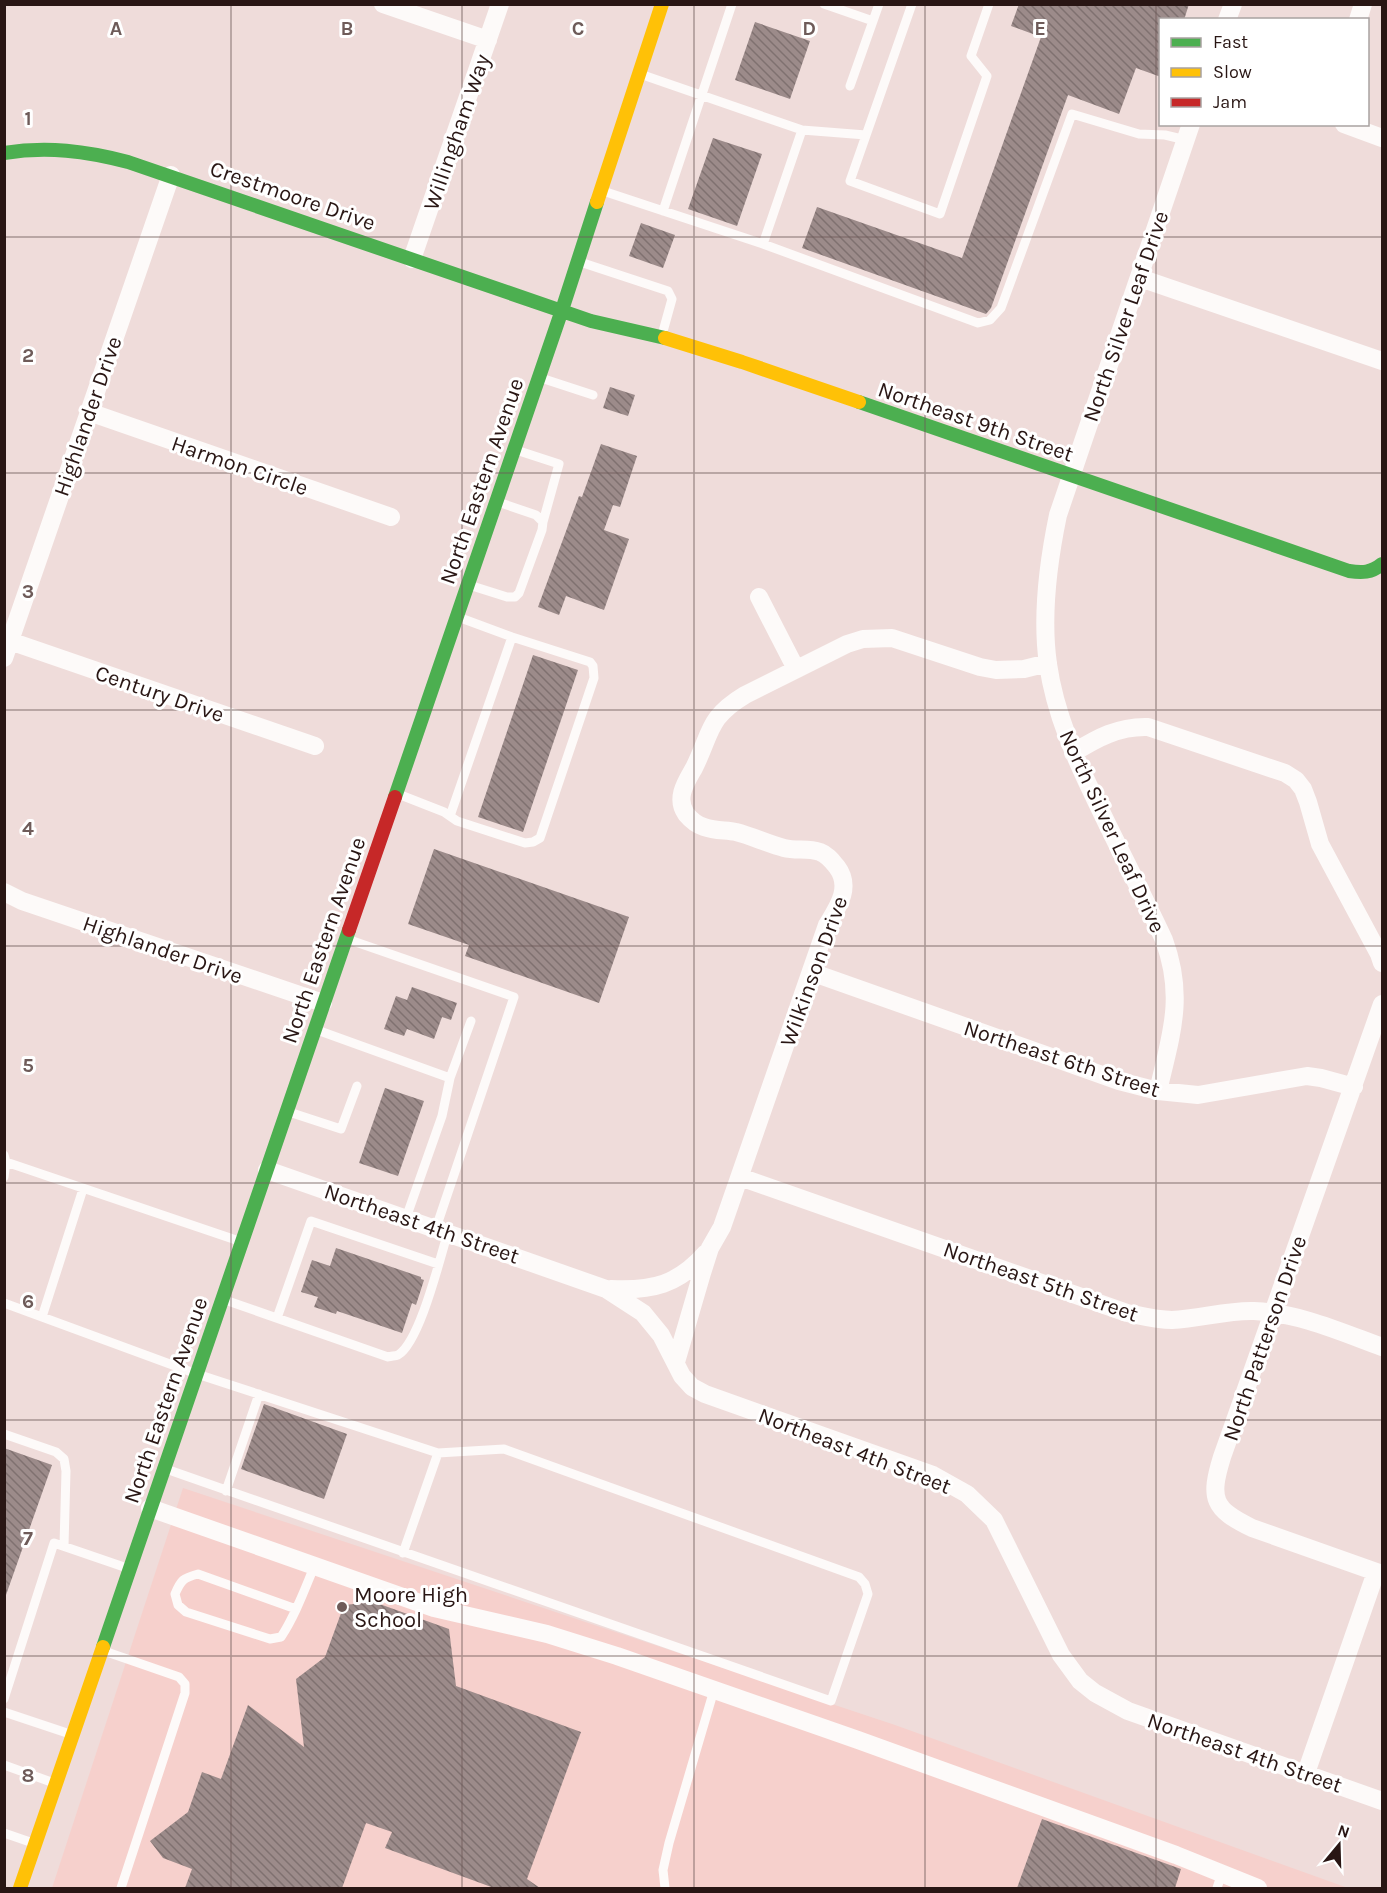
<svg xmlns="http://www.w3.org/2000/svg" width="1387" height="1893" viewBox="0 0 1387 1893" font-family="Karla,sans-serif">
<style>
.built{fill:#f6d0cc}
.building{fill:url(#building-back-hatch)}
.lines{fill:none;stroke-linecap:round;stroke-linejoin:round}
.lane{stroke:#fdfaf9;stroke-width:9}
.street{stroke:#fdfaf9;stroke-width:18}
.fast{stroke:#4caf50;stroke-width:14}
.slow{stroke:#ffc107;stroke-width:14}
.jam{stroke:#c62828;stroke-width:14}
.grid{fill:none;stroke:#6e5b59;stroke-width:1.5;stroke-opacity:0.55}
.poi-dot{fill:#6e5b59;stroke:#fff;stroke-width:2}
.labels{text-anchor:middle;stroke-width:6;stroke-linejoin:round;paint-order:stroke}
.street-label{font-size:22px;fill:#291614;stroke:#fff}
.poi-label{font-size:22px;fill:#291614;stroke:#fff;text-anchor:start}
.grid-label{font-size:20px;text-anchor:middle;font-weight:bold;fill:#6e5b59;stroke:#fff;stroke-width:6;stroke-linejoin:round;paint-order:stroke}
</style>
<defs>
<pattern id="building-back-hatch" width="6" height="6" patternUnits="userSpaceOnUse" patternTransform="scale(1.5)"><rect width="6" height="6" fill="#9c8b8a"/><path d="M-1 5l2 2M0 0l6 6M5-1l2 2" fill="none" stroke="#7f7170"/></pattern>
</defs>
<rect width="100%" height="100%" fill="#efdcda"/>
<path class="built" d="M 183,1488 L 895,1725 L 1348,1888 L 52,1888 Z"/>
<path class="building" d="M 1019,4 L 1189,4 L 1184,20 L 1161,20 L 1161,77 L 1136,68 L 1119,114 L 1068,95 L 991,308 L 986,314 L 802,248 L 817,207 L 962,258 L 1041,37 L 1011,26 Z
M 755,22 L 810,41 L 790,99 L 735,80 Z
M 713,138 L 762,154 L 737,226 L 688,209 Z
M 641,223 L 675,235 L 663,268 L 629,256 Z
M 610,387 L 635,395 L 628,416 L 603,408 Z
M 601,444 L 637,456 L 620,507 L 613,505 L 604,530 L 629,539 L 604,610 L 566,596 L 559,615 L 538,607 L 579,496 L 582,497 Z
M 533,655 L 578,670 L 523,832 L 478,817 Z
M 434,849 L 629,917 L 599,1003 L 465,956 L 469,945 L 408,924 Z
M 412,987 L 457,1003 L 451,1020 L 442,1017 L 434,1039 L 407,1029 L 404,1036 L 384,1029 L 396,996 L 407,1000 Z
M 385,1088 L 424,1101 L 398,1176 L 359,1163 Z
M 336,1248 L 421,1277 L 421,1279 L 424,1280 L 416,1305 L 412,1303 L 402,1333 L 337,1311 L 336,1314 L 314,1307 L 318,1297 L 301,1292 L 312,1260 L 330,1266 Z
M 264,1404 L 347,1434 L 324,1499 L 241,1469 Z
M 4,1448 L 52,1465 L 6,1595 L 4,1595 Z
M 374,1602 L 449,1629 L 456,1686 L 581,1732 L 527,1879 L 540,1888 L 494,1888 L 385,1848 L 392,1832 L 366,1823 L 342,1888 L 185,1888 L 192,1869 L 163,1858 L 150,1841 L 188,1812 L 202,1772 L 221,1779 L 248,1705 L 304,1747 L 296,1679 L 325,1657 L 344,1605 Z
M 1042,1819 L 1181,1869 L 1175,1888 L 1017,1888 Z"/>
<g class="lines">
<path class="lane" d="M 824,4 L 873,21 L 850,86
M 912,4 L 850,181 L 940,214 L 987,76 L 971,56 L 989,4
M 873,21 L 879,4
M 802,130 L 866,135
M 603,191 L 763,244 L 802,130 L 640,74
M 663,211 L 732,4
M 763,244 L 978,323 L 990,320 L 1001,308 L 1072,114 L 1139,134 L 1165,135 L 1186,140
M 580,262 L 668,291 L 672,299 L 662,335
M 541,378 L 593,395
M 516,450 L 559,464 L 543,522
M 469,585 L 507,597 L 515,597 L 519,593 L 542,530 L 543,522 L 536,515 L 498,502
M 398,794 L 444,812 L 457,821 L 525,843 L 533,842 L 540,838 L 594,678 L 593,666 L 590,662 L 512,637 L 458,617
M 450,816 L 512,637
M 347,939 L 514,997 L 436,1228
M 317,1030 L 450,1078 L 442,1116 L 406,1218
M 450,1078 L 471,1021
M 289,1112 L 341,1129 L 357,1086
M 4,1155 L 6,1162 L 4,1177
M 6,1162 L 239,1241
M 225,1300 L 388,1357 C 392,1356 395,1356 398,1355 C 420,1342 440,1258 448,1232
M 4,1303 L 197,1374 L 438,1453 L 504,1449 L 859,1577 L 865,1584 L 868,1594 L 831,1701 L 166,1469
M 42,1317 L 83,1189
M 277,1318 L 311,1221 L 438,1264
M 4,1434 L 56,1452 L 64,1459 L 66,1471 L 64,1546
M 226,1491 L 259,1394
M 403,1553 L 438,1453
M 296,1609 L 198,1574 C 183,1578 181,1580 175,1594 L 178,1605 L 186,1612 L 270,1639 L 281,1637 C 295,1616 304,1591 314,1567
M 104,1651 L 179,1677 L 185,1684 L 185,1693 L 121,1888
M 4,1699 L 54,1543 L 127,1568
M 4,1712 L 70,1734
M 4,1765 L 54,1783
M 4,1833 L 33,1843
M 665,1888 L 663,1870 L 669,1843 L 714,1690
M 1217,1888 L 1222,1873"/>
<path class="street" d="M 383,4 L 488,40
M 1227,20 L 1233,4
M 1358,20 L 1363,4
M 1344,124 L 1382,138
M 412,259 L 500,4
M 1140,278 L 1382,361
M 89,412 L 391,517
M 759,597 L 796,669
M 4,639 L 315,746
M 4,658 L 171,175
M 1073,753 C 1097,738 1119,726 1148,727 L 1285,773 L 1296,780 L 1303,789 L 1308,802 L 1320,844 L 1379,954 L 1382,963
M 4,892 L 22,901 L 323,1003
M 811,972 L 1119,1081 L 1158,1091 L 1198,1095 L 1307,1076 L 1321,1078 L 1354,1087
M 1382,1004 L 1222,1457 C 1209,1499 1213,1509 1252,1528 L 1382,1574
M 1158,1091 C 1171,1035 1185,997 1164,940 C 1143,895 1120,851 1098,805 C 1076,760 1055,714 1048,664 C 1041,615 1048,563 1058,515 L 1191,124
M 267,1170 L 606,1289 L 643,1313 L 661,1335 L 682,1376 L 692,1387 L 705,1394 L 933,1475 L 967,1494 L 994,1520 L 1061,1655 L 1080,1681 L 1095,1693 L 1128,1711 L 1382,1801
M 740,1177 L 1127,1313 C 1142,1316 1157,1320 1172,1320 C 1200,1319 1227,1310 1254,1311 C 1299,1313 1341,1332 1382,1347
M 611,1289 C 652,1291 678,1285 706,1253
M 676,1362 L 702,1273 L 710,1248 L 722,1227 L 827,925 C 838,907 852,887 837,867 C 832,861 828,855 820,852 C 808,848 796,851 784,848 C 768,844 752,836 736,832 C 726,830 715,831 704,827 C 697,825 691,820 686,814 C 675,798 686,782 694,768 C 712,732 707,718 745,695 L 847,644 L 863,639 L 892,638 L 980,667 L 996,670 L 1024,669 L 1048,663
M 150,1508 L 434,1608 L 547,1634 L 617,1656 L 858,1740 L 1176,1855 L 1258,1888
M 1306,1773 L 1376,1572"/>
<path class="fast" d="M 4,153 C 47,146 86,151 128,162 L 591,321 L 665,338
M 859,402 L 1349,571 C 1362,573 1371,573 1382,564
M 395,797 L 562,310 L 597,202
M 103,1647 L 349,930"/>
<path class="slow" d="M 597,202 L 662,4
M 665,338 L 742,362 L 859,402
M 20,1888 L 103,1647"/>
<path class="jam" d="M 349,930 L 395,797"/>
</g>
<path class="grid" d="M 231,4 L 231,1888M 462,4 L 462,1888M 694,4 L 694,1888M 925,4 L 925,1888M 1156,4 L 1156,1888M 4,237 L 1382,237M 4,473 L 1382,473M 4,710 L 1382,710M 4,946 L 1382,946M 4,1183 L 1382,1183M 4,1420 L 1382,1420M 4,1656 L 1382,1656"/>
<circle class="poi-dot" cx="342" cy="1607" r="6"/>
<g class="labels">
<g class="street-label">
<text transform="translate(456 132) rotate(-71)" y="8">Willingham Way</text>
<text transform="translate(293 195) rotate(19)" y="8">Crestmoore Drive</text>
<text transform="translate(1125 316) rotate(-71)" y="8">North Silver Leaf Drive</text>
<text transform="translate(87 416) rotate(-71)" y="8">Highlander Drive</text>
<text transform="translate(976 421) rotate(19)" y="8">Northeast 9th Street</text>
<text transform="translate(240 465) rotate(19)" y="8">Harmon Circle</text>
<text transform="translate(481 481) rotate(-71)" y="8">North Eastern Avenue</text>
<text transform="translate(160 693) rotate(19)" y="8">Century Drive</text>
<text transform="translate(1113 831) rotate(65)" y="8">North Silver Leaf Drive</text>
<text transform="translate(323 940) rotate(-71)" y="8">North Eastern Avenue</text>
<text transform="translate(163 949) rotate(19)" y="8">Highlander Drive</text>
<text transform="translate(813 971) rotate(-70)" y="8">Wilkinson Drive</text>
<text transform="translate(1062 1058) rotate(18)" y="8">Northeast 6th Street</text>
<text transform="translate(422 1223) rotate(19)" y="8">Northeast 4th Street</text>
<text transform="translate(1041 1281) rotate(19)" y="8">Northeast 5th Street</text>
<text transform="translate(1264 1338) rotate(-71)" y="8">North Patterson Drive</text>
<text transform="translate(165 1400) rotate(-71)" y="8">North Eastern Avenue</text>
<text transform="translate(855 1450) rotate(21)" y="8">Northeast 4th Street</text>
<text transform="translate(1245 1752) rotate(19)" y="8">Northeast 4th Street</text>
</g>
<g class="poi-label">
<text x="354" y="1602">Moore High<tspan x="354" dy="25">School</tspan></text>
</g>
</g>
<g class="grid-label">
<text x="116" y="35">A</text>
<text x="347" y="35">B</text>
<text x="578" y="35">C</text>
<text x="809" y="35">D</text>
<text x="1040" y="35">E</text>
<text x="28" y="125">1</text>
<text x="28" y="362">2</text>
<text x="28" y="598">3</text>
<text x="28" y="835">4</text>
<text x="28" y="1072">5</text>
<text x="28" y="1308">6</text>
<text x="28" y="1545">7</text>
<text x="28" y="1782">8</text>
</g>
<rect width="1387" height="1893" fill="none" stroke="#291614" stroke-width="12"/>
<rect x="1159" y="18" width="210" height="108" fill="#ffffff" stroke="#a9a2a1" stroke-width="1.5"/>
<rect x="1171" y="38" width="30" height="9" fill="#4caf50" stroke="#a9a2a1" stroke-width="1.5"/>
<text x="1213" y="48" font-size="18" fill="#291614">Fast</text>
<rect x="1171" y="68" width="30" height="9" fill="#ffc107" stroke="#a9a2a1" stroke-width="1.5"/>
<text x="1213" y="78" font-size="18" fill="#291614">Slow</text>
<rect x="1171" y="98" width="30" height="9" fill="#c62828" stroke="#a9a2a1" stroke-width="1.5"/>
<text x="1213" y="108" font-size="18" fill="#291614">Jam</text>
<g transform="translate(1339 1845) rotate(19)" stroke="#ffffff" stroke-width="4.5" paint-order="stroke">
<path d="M0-4.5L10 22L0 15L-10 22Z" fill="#291614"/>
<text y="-9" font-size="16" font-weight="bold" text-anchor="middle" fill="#291614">N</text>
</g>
</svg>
